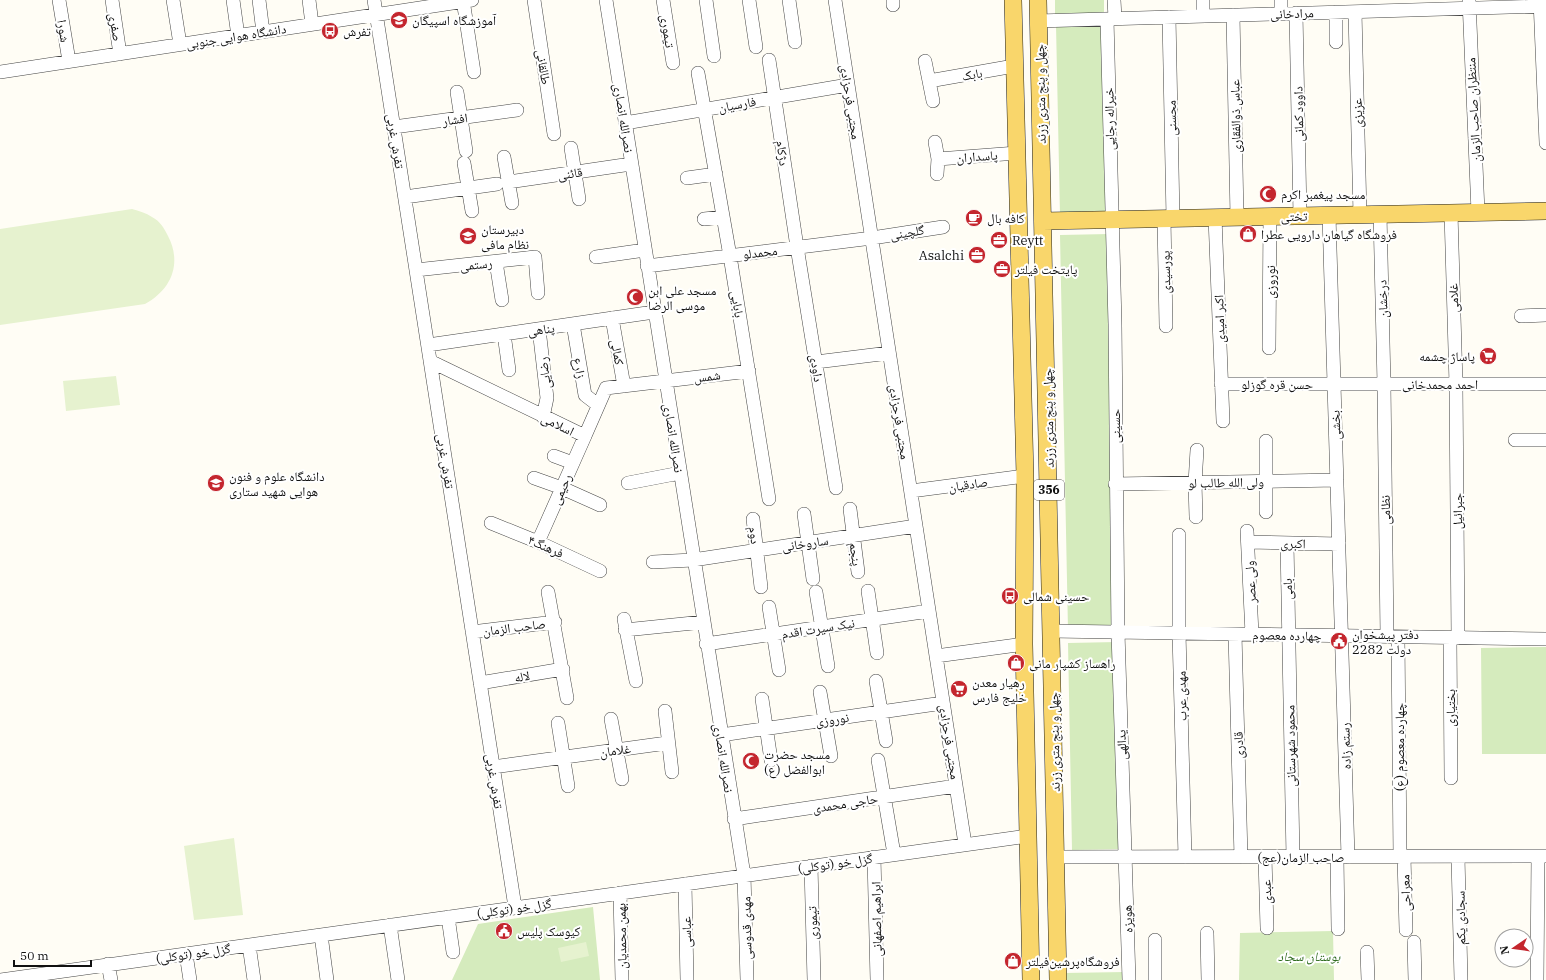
<svg xmlns="http://www.w3.org/2000/svg" width="1546" height="980" viewBox="0 0 1546 980" font-family="'IBM Plex Serif','Noto Naskh Arabic',serif">
<style>
.green{fill:#d5ebbd}
.pitch{fill:#e6f2cf}
.lines{fill:none;stroke-linecap:round;stroke-linejoin:round}
.minor-casing{stroke:#444;stroke-width:14}
.major-casing{stroke:#222;stroke-width:18}
.minor{stroke:#fff;stroke-width:13}
.major{stroke:#f9d66b;stroke-width:17}
.labels{text-anchor:middle;stroke-width:4;stroke-linejoin:round;paint-order:stroke}
.shield{fill:#fff;stroke:#585858;stroke-width:1}
.shield-label{font-size:12px;font-weight:bold;fill:#111}
.street-label{font-size:13px;fill:#111;stroke:#fff}
.poi-label{font-size:13px;fill:#111;stroke:#fff;text-anchor:start}
.park-label{font-size:13px;font-style:italic;fill:#2f6b1f;stroke:#fff}
</style>
<rect width="100%" height="100%" fill="#fffdf5"/>
<path class="green" d="M 1055,0 L 1104,0 L 1104,13 L 1055,14 Z
M 1105,24 L 1109,214 L 1060,215 L 1056,25 Z
M 1109,234 L 1115,627 L 1068,630 L 1060,235 Z
M 1117,642 L 1121,849 L 1072,850 L 1068,643 Z
M 1546,647 L 1546,754 L 1482,754 L 1481,648 Z
M 593,907 L 600,980 L 452,980 L 478,924 Z
M 1333,931 L 1334,980 L 1239,980 L 1240,933 Z
M 1125,972 L 1125,980 L 1064,980 L 1064,973 Z"/>
<path class="pitch" d="M 132,209 C 139,211 146,213 152,217 C 160,221 164,228 168,236 C 182,263 172,289 145,304 L 0,325 L 0,229 Z
M 116,376 L 120,405 L 66,411 L 63,381 Z
M 234,838 L 243,915 L 194,920 L 184,846 Z
M 586,942 L 589,956 L 561,962 L 558,948 Z"/>
<g class="lines">
<defs>
<path id="minor" d="M 59,0 L 69,61
M 112,0 L 120,54
M 173,0 L 180,44
M 233,0 L 238,36
M 259,0 L 263,32
M 309,0 L 312,24
M 374,0 L 515,907
M 463,0 L 474,72
M 534,0 L 554,134
M 606,0 L 744,875 L 747,980
M 663,0 L 673,63
M 706,0 L 714,56
M 749,0 L 756,47
M 789,0 L 795,42
M 835,0 L 965,844
M 893,0 L 893,5
M 1114,0 L 1115,18
M 1281,0 L 1281,14
M 1469,0 L 1478,212
M 1540,0 L 1546,143
M 1355,12 L 1360,215
M 1296,13 L 1300,216
M 1233,15 L 1237,217
M 1203,16 L 1203,0
M 1169,17 L 1173,218
M 1107,19 L 1115,324 L 1118,632 L 1129,980
M 1038,21 L 1546,6
M 1336,42 L 1336,12
M 769,60 L 797,247 L 836,488
M 925,61 L 933,101
M 0,72 L 472,0
M 698,73 L 730,256 L 769,499
M 929,81 L 1014,66
M 457,92 L 466,151
M 625,123 L 848,85
M 394,127 L 517,110
M 935,142 L 938,159 L 937,174
M 571,148 L 579,199
M 504,157 L 512,203
M 938,159 L 1017,153
M 464,163 L 472,211
M 687,178 L 716,174
M 508,182 L 631,164
M 405,197 L 497,184
M 1451,213 L 1456,384 L 1458,638
M 1380,214 L 1384,384 L 1387,636
M 1329,215 L 1348,857
M 1215,217 L 1223,421
M 1164,218 L 1166,326
M 704,219 L 723,217
M 596,257 L 645,250
M 496,262 L 502,300
M 647,266 L 872,238 L 943,227
M 416,270 L 535,257 L 538,293
M 1521,316 L 1546,315
M 612,318 L 624,386
M 573,324 L 585,395 L 598,405
M 539,329 L 547,398 L 543,417
M 504,334 L 509,370
M 428,345 L 654,312
M 1269,348 L 1270,216
M 430,361 L 585,436 L 606,388 L 749,371
M 816,362 L 889,353
M 1221,384 L 1546,384
M 1515,440 L 1546,440
M 1266,441 L 1266,512
M 554,456 L 573,463
M 534,478 L 562,488 L 600,505
M 628,483 L 680,473
M 1115,484 L 1337,480
M 911,491 L 1025,476
M 850,509 L 858,572
M 804,514 L 813,579
M 1196,517 L 1195,483 L 1197,450
M 753,519 L 761,587
M 491,523 L 538,542 L 600,571
M 1247,531 L 1252,634
M 1179,535 L 1179,633 L 1185,857
M 538,542 L 585,436
M 1248,542 L 1339,544
M 1287,543 L 1293,857
M 653,562 L 693,560 L 916,526
M 868,591 L 877,653
M 548,592 L 567,698
M 816,592 L 828,666
M 769,607 L 779,670
M 624,619 L 636,681
M 625,630 L 703,622
M 1052,631 L 1546,639
M 472,632 L 555,622
M 1235,634 L 1241,857
M 1398,637 L 1400,857
M 1450,638 L 1451,778
M 706,644 L 929,611
M 936,656 L 1024,644
M 876,681 L 886,741
M 480,683 L 563,669
M 820,692 L 831,756
M 762,699 L 771,760
M 665,711 L 672,772
M 611,719 L 622,779
M 558,723 L 568,786
M 721,735 L 943,703
M 878,760 L 894,854
M 493,767 L 667,743
M 734,819 L 956,786
M 874,857 L 877,980
M 1056,857 L 1546,856
M 1265,857 L 1267,928
M 1337,857 L 1338,929
M 1404,857 L 1406,930
M 1458,857 L 1461,980
M 811,866 L 814,980
M 685,884 L 687,980
M 620,893 L 622,980
M 448,917 L 453,952
M 390,925 L 398,980
M 1207,933 L 1208,980
M 321,935 L 327,980
M 1155,940 L 1155,980
M 1414,942 L 1415,980
M 249,945 L 254,980
M 1367,952 L 1368,980
M 186,954 L 190,980
M 108,964 L 111,980
M 0,980 L 1028,836
M 1537,980 L 1538,856"/>
<path id="major" d="M 1013,0 L 1025,476 L 1024,644 L 1031,980
M 1038,0 L 1058,980
M 1043,221 L 1546,211"/>
</defs>
<use href="#minor" class="minor-casing"/>
<use href="#major" class="major-casing"/>
<use href="#minor" class="minor"/>
<use href="#major" class="major"/>
</g>
<defs>
<symbol id="school-disc" viewBox="-11 -11 22 22"><circle r="9.5" fill="#c4262e" stroke="#fff"/><path d="M0-5L7-2L0 1L-7-2ZM-4 1L0 2.5L4 1V4Q0 6-4 4Z" fill="#fff"/></symbol>
<symbol id="bus-disc" viewBox="-11 -11 22 22"><circle r="9.5" fill="#c4262e" stroke="#fff"/><path d="M-5-6H5V4H4V6H2V4H-2V6H-4V4H-5ZM-3.5-4V0h7V-4ZM-3.5 1.2v1.5H-2V1.2ZM2 1.2v1.5H3.5V1.2Z" fill="#fff"/></symbol>
<symbol id="mosque-disc" viewBox="-11 -11 22 22"><circle r="9.5" fill="#c4262e" stroke="#fff"/><path d="M3.5-4.9A6 6 0 1 0 3.5 4.9A5 5 0 1 1 3.5-4.9Z" fill="#fff"/></symbol>
<symbol id="cafe-disc" viewBox="-11 -11 22 22"><circle r="9.5" fill="#c4262e" stroke="#fff"/><path d="M-5.5-4.5H6V0H3Q3 3.5 0 3.5H-2.5Q-5.5 3.5-5.5 0ZM3-3.2v2h1.7v-2ZM-6 4.5H4V6H-6Z" fill="#fff"/></symbol>
<symbol id="shop-disc" viewBox="-11 -11 22 22"><circle r="9.5" fill="#c4262e" stroke="#fff"/><path d="M-5-2.5h2.3a2.7 3.5 0 0 1 5.4 0H5L5.5 6h-11ZM-1.5-2.5h3a1.5 2.3 0 0 0-3 0Z" fill="#fff"/></symbol>
<symbol id="office-disc" viewBox="-11 -11 22 22"><circle r="9.5" fill="#c4262e" stroke="#fff"/><path d="M-6-3h4V-5.5h4V-3h4V5H-6ZM-1-4.5V-3h2v-1.5ZM-6 0V1H6V0Z" fill="#fff"/></symbol>
<symbol id="supermarket-disc" viewBox="-11 -11 22 22"><circle r="9.5" fill="#c4262e" stroke="#fff"/><path d="M-6-5.5h2.5l.6 2H6L4.5 2H-2.5L-4.4-4H-6ZM-1.5 3.2a1.3 1.3 0 1 0 .1 0ZM3 3.2a1.3 1.3 0 1 0 .1 0Z" fill="#fff"/></symbol>
<symbol id="university-disc" viewBox="-11 -11 22 22"><circle r="9.5" fill="#c4262e" stroke="#fff"/><path d="M0-5L7-2L0 1L-7-2ZM-4 1L0 2.5L4 1V4Q0 6-4 4Z" fill="#fff"/></symbol>
<symbol id="civic-disc" viewBox="-11 -11 22 22"><circle r="9.5" fill="#c4262e" stroke="#fff"/><path d="M-.6-6.5H3V-4.5H.6V-3L4-1V1h2V6H-6V1h2V-1L-.6-3ZM-1.2 2.5V6h2.4V2.5Z" fill="#fff"/></symbol>
</defs>
<g fill-rule="evenodd">
<use href="#school-disc" x="389" y="10" width="20" height="20"/>
<use href="#bus-disc" x="320" y="21" width="20" height="20"/>
<use href="#mosque-disc" x="1258" y="184" width="20" height="20"/>
<use href="#cafe-disc" x="964" y="208" width="20" height="20"/>
<use href="#shop-disc" x="1238" y="224" width="20" height="20"/>
<use href="#school-disc" x="458" y="226" width="20" height="20"/>
<use href="#office-disc" x="989" y="230" width="20" height="20"/>
<use href="#office-disc" x="967" y="245" width="20" height="20"/>
<use href="#office-disc" x="992" y="259" width="20" height="20"/>
<use href="#mosque-disc" x="625" y="287" width="20" height="20"/>
<use href="#supermarket-disc" x="1478" y="346" width="20" height="20"/>
<use href="#university-disc" x="206" y="473" width="20" height="20"/>
<use href="#bus-disc" x="1000" y="586" width="20" height="20"/>
<use href="#civic-disc" x="1329" y="631" width="20" height="20"/>
<use href="#shop-disc" x="1006" y="653" width="20" height="20"/>
<use href="#supermarket-disc" x="949" y="679" width="20" height="20"/>
<use href="#mosque-disc" x="741" y="751" width="20" height="20"/>
<use href="#civic-disc" x="494" y="921" width="20" height="20"/>
<use href="#shop-disc" x="1003" y="951" width="20" height="20"/>
</g>
<g class="labels">
<rect class="shield" x="1034" y="480" width="30" height="20" rx="3"/>
<g class="shield-label">
<text x="1049" y="494">356</text>
</g>
<g class="street-label">
<text transform="translate(1292 13) rotate(-2)" y="5">مرادخانی</text>
<text transform="translate(116 27) rotate(81)" y="5">صفری</text>
<text transform="translate(64 31) rotate(81)" y="5">شورا</text>
<text transform="translate(668 31) rotate(81)" y="5">تیموری</text>
<text transform="translate(236 36) rotate(-9)" y="5">دانشگاه هوایی جنوبی</text>
<text transform="translate(544 67) rotate(81)" y="5">طالقانی</text>
<text transform="translate(972 74) rotate(-10)" y="5">بابک</text>
<text transform="translate(1040 94) rotate(-91)" y="5">چهل و پنج متری زرند</text>
<text transform="translate(851 102) rotate(81)" y="5">مجتبی فرحزادی</text>
<text transform="translate(737 104) rotate(-10)" y="5">فارسیان</text>
<text transform="translate(1473 110) rotate(-93)" y="5">منتظران صاحب الزمان</text>
<text transform="translate(1357 113) rotate(-91)" y="5">عزیزی</text>
<text transform="translate(1298 114) rotate(-91)" y="5">داوود کمانی</text>
<text transform="translate(1235 116) rotate(-91)" y="5">عباس ذوالفقاری</text>
<text transform="translate(624 118) rotate(81)" y="5">نصرالله انصاری</text>
<text transform="translate(1171 118) rotate(-91)" y="5">محسنی</text>
<text transform="translate(455 119) rotate(-8)" y="5">افشار</text>
<text transform="translate(1109 119) rotate(-91)" y="5">خیراله رجایی</text>
<text transform="translate(396 141) rotate(81)" y="5">تفرش غربی</text>
<text transform="translate(783 153) rotate(82)" y="5">دژکام</text>
<text transform="translate(977 156) rotate(-4)" y="5">پاسداران</text>
<text transform="translate(570 173) rotate(-8)" y="5">قائنی</text>
<text transform="translate(1294 216) rotate(-1)" y="5">تختی</text>
<text transform="translate(907 232) rotate(-9)" y="5">گلچینی</text>
<text transform="translate(760 252) rotate(-7)" y="5">محمدلو</text>
<text transform="translate(476 264) rotate(-6)" y="5">رستمی</text>
<text transform="translate(1165 272) rotate(-91)" y="5">پورسیدی</text>
<text transform="translate(1270 282) rotate(-90)" y="5">نوروزی</text>
<text transform="translate(1453 298) rotate(-92)" y="5">غلامی</text>
<text transform="translate(1382 299) rotate(-92)" y="5">درخشان</text>
<text transform="translate(738 304) rotate(81)" y="5">بابایی</text>
<text transform="translate(1219 319) rotate(-92)" y="5">اکبر امیدی</text>
<text transform="translate(541 329) rotate(-8)" y="5">پناهی</text>
<text transform="translate(618 352) rotate(80)" y="5">کمالی</text>
<text transform="translate(580 368) rotate(80)" y="5">زارع</text>
<text transform="translate(817 368) rotate(81)" y="5">داودی</text>
<text transform="translate(544 373) rotate(-97)" y="5">رضایی</text>
<text transform="translate(707 376) rotate(-7)" y="5">شمس</text>
<text x="1277" y="389">حسن قره گوزلو</text>
<text x="1440" y="389">احمد محمدخانی</text>
<text transform="translate(1048 418) rotate(-91)" y="5">چهل و پنج متری زرند</text>
<text transform="translate(900 422) rotate(81)" y="5">مجتبی فرحزادی</text>
<text transform="translate(558 424) rotate(26)" y="5">اسلامی</text>
<text transform="translate(1335 425) rotate(-92)" y="5">بخشی</text>
<text transform="translate(1115 426) rotate(-90)" y="5">حسینی</text>
<text transform="translate(674 438) rotate(81)" y="5">نصرالله انصاری</text>
<text transform="translate(446 461) rotate(81)" y="5">تفرش غربی</text>
<text transform="translate(1226 482) rotate(-1)" y="5">ولی الله طالب لو</text>
<text transform="translate(968 484) rotate(-8)" y="5">صادقیان</text>
<text transform="translate(561 489) rotate(-66)" y="5">رحیمی</text>
<text transform="translate(1385 510) rotate(-91)" y="5">نظامی</text>
<text transform="translate(1457 511) rotate(-90)" y="5">جبرائیل</text>
<text transform="translate(755 535) rotate(81)" y="5">دوم</text>
<text transform="translate(805 543) rotate(-8)" y="5">ساروخانی</text>
<text transform="translate(1293 543) rotate(1)" y="5">اکبری</text>
<text transform="translate(546 546) rotate(24)" y="5">فرهنگ۴</text>
<text transform="translate(856 554) rotate(82)" y="5">پنجم</text>
<text transform="translate(1250 582) rotate(-93)" y="5">ولی عصر</text>
<text transform="translate(1287 589) rotate(-91)" y="5">بامی</text>
<text transform="translate(514 627) rotate(-7)" y="5">صاحب الزمان</text>
<text transform="translate(818 628) rotate(-9)" y="5">نیک سیرت اقدم</text>
<text transform="translate(1287 635) rotate(1)" y="5">چهارده معصوم</text>
<text transform="translate(522 676) rotate(-9)" y="5">لاله</text>
<text transform="translate(1181 696) rotate(-91)" y="5">مهدی عرب</text>
<text transform="translate(1450 708) rotate(-90)" y="5">بختیاری</text>
<text transform="translate(832 719) rotate(-8)" y="5">نوروزی</text>
<text transform="translate(950 742) rotate(81)" y="5">مجتبی فرحزادی</text>
<text transform="translate(1054 742) rotate(-91)" y="5">چهل و پنج متری زرند</text>
<text transform="translate(1121 745) rotate(-92)" y="5">یدالهی</text>
<text transform="translate(1238 745) rotate(-92)" y="5">قادری</text>
<text transform="translate(1290 746) rotate(-91)" y="5">محمود شهرستانی</text>
<text transform="translate(1345 746) rotate(-92)" y="5">رستم زاده</text>
<text transform="translate(1399 747) rotate(-90)" y="5">چهارده معصوم (ع)</text>
<text transform="translate(615 750) rotate(-8)" y="5">غلامان</text>
<text transform="translate(724 758) rotate(81)" y="5">نصرالله انصاری</text>
<text transform="translate(495 781) rotate(81)" y="5">تفرش غربی</text>
<text transform="translate(845 803) rotate(-9)" y="5">حاجی محمدی</text>
<text x="1301" y="862">صاحب الزمان(عج)</text>
<text transform="translate(835 863) rotate(-8)" y="5">گزل خو (توکلی)</text>
<text transform="translate(1266 892) rotate(-92)" y="5">عبدی</text>
<text transform="translate(1405 893) rotate(-92)" y="5">معراحی</text>
<text transform="translate(514 908) rotate(-8)" y="5">گزل خو (توکلی)</text>
<text transform="translate(1460 918) rotate(-91)" y="5">سجادی یکم</text>
<text transform="translate(876 919) rotate(-91)" y="5">ابراهیم اصفهانی</text>
<text transform="translate(1127 919) rotate(-92)" y="5">هویزه</text>
<text transform="translate(812 923) rotate(-92)" y="5">تیموری</text>
<text transform="translate(746 928) rotate(-91)" y="5">مهدی قدوسی</text>
<text transform="translate(686 932) rotate(-91)" y="5">عباسی</text>
<text transform="translate(621 936) rotate(-91)" y="5">بهمن محمدیان</text>
<text transform="translate(193 953) rotate(-8)" y="5">گزل خو (توکلی)</text>
</g>
<g class="poi-label">
<text x="412" y="25">آموزشگاه اسپیگان</text>
<text x="343" y="36">تفرش</text>
<text x="1281" y="199">مسجد پیغمبر اکرم</text>
<text x="987" y="223">کافه بال</text>
<text x="481" y="234">دبیرستان<tspan x="481" dy="15">نظام مافی</tspan></text>
<text x="1261" y="239">فروشگاه گیاهان دارویی عطرا</text>
<text x="1012" y="245">Reytt</text>
<text x="964" y="260" text-anchor="end">Asalchi</text>
<text x="1015" y="274">پایتخت فیلتر</text>
<text x="648" y="295">مسجد علی ابن<tspan x="648" dy="15">موسی الرضا</tspan></text>
<text x="1475" y="361" text-anchor="end">پاساژ چشمه</text>
<text x="229" y="481">دانشگاه علوم و فنون<tspan x="229" dy="15">هوایی شهید ستاری</tspan></text>
<text x="1023" y="601">حسینی شمالی</text>
<text x="1352" y="639">دفتر پیشخوان<tspan x="1352" dy="15">دولت 2282</tspan></text>
<text x="1029" y="668">راهساز کشپار مانی</text>
<text x="972" y="687">رهیار معدن<tspan x="972" dy="15">خلیج فارس</tspan></text>
<text x="764" y="759">مسجد حضرت<tspan x="764" dy="15">ابوالفضل (ع)</tspan></text>
<text x="517" y="936">کیوسک پلیس</text>
<text x="1026" y="966">فروشگاه‌پرشین‌فیلتر</text>
</g>
<g class="park-label">
<text x="1309" y="961">بوستان سجاد</text>
</g>
</g>
<g transform="translate(1514 948) rotate(257)"><circle r="19" fill="#ffffff" stroke="#a0a0a0"/>
<path d="M0-3L7 15L0 10L-7 15Z" fill="#c4262e"/>
<text y="-6" font-size="11" font-weight="bold" text-anchor="middle" fill="#111111">N</text>
</g>
<path d="M14 960v6h77v-6" fill="none" stroke="#111111" stroke-width="2"/>
<text x="20" y="960" font-size="12" fill="#111111" stroke="#ffffff" stroke-width="3" paint-order="stroke">50 m</text>
</svg>
